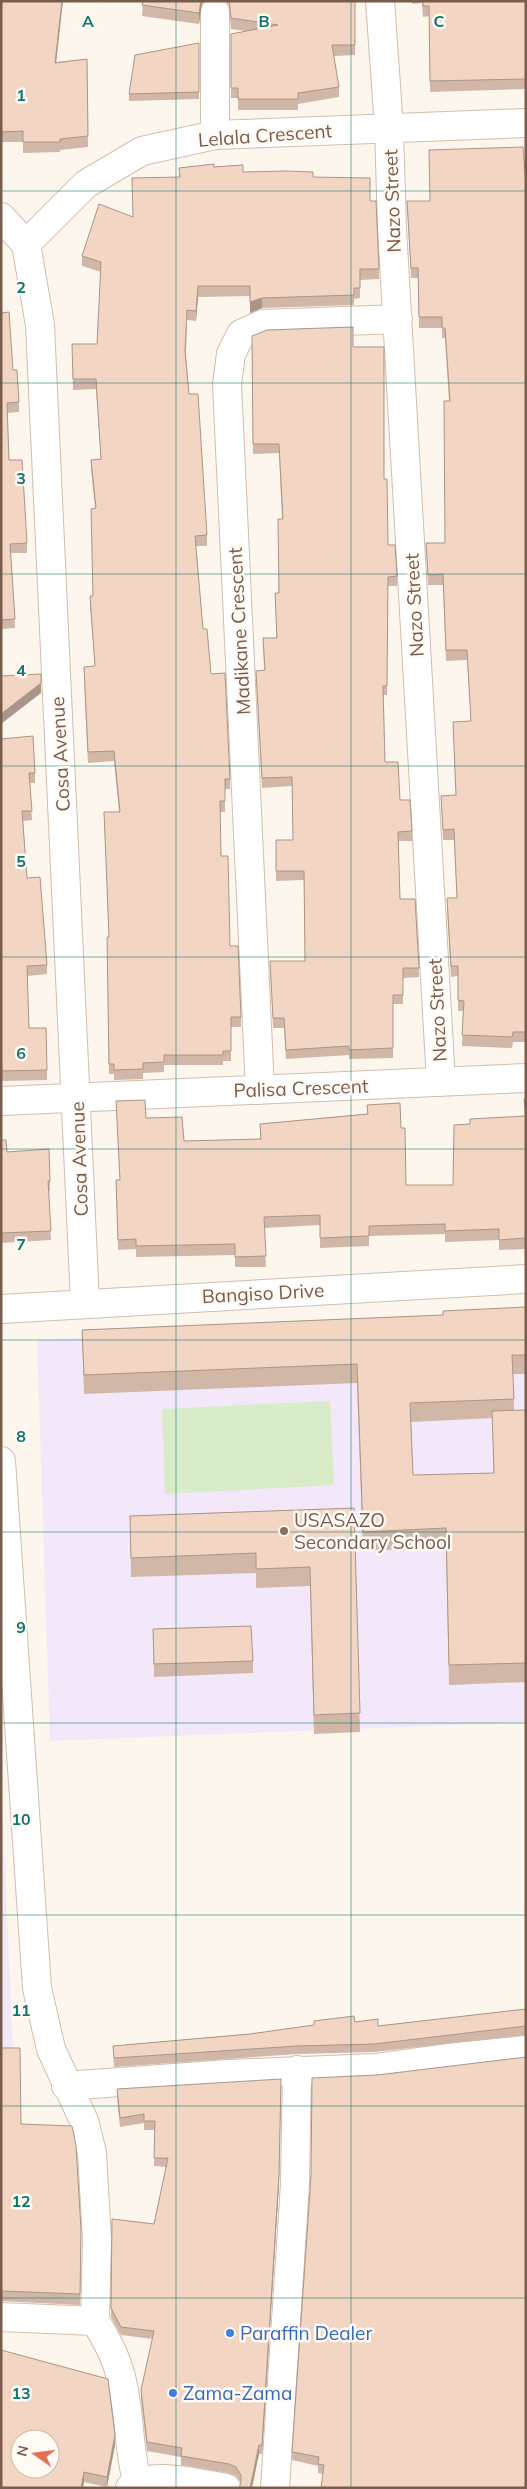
<svg xmlns="http://www.w3.org/2000/svg" width="527" height="2489" viewBox="0 0 527 2489" font-family="Mulish,sans-serif">
<style>
.education{fill:#f3e8fa}
.green{fill:#d8ecc9}
.lines{fill:none;stroke-linecap:round;stroke-linejoin:round}
.minor-casing{stroke:#d1beb0;stroke-width:30}
.minor{stroke:#fff;stroke-width:28}
.wall{fill:#d1b7a8;fill-rule:evenodd}
.shaded-wall{fill:#aa9588}
.building{fill:#f3d5c3;stroke:#aa9588;fill-rule:evenodd}
.grid{fill:none;stroke:#0f766e;stroke-width:1;stroke-opacity:0.55}
.education-dot{fill:#8d6e63;stroke:#fffaf3;stroke-width:2}
.shop-dot{fill:#3f7fe0;stroke:#fffaf3;stroke-width:2}
.labels{text-anchor:middle;stroke-width:5;stroke-linejoin:round;paint-order:stroke}
.street-label{font-size:19px;fill:#7a5c4d;stroke:#fffaf3}
.education-label{font-size:19px;fill:#785e54;stroke:#fffaf3;text-anchor:start}
.shop-label{font-size:19px;fill:#366cbe;stroke:#fffaf3;text-anchor:start}
.grid-label{font-size:16px;text-anchor:middle;font-weight:bold;fill:#0f766e;stroke:#fffaf3;stroke-width:5;stroke-linejoin:round;paint-order:stroke}
</style>
<rect width="100%" height="100%" fill="#fdf6ec"/>
<path class="education" d="M 526,1315 L 526,1722 L 50,1741 L 37,1340 Z
M 1,1774 L 13,2050 L 1,2051 Z"/>
<path class="green" d="M 330,1401 L 334,1485 L 165,1494 L 162,1409 Z"/>
<g class="lines">
<defs>
<path id="minor" d="M 380,1 L 389,128 L 392,228 L 441,1082
M 215,12 L 215,135
M 1,217 L 26,244 L 40,325 L 85,1303
M 26,244 L 86,184 L 142,151 L 215,135 L 526,123
M 260,1090 L 227,384 L 231,354 L 241,334 L 263,324 L 398,319
M 1,1101 L 526,1078
M 1,1309 L 526,1279
M 1,1461 L 37,1988 L 51,2049 L 84,2121 L 92,2153 L 97,2240 L 95,2321
M 66,2086 L 228,2074 L 375,2068 L 447,2058 L 526,2050
M 1,2317 L 95,2321 C 106,2338 116,2357 121,2377 C 130,2411 128,2447 137,2481
M 130,2488 C 148,2470 202,2484 226,2488
M 275,2488 L 295,2184 L 297,2070"/>
</defs>
<use href="#minor" class="minor-casing"/>
<use href="#minor" class="minor"/>
</g>
<path class="wall" d="M 1,1 L 56,62 L 87,59 L 88,147 L 60,150 L 60,152 L 23,153 L 23,142 L 1,142 Z
M 143,1 L 204,1 L 202,4 L 199,24 L 142,16 Z
M 225,1 L 355,1 L 355,55 L 334,56 L 339,87 L 339,97 L 298,104 L 298,110 L 238,110 L 238,98 L 231,98 L 231,34 L 246,31 L 231,29 L 229,5 Z
M 412,1 L 526,1 L 526,89 L 430,92 L 429,16 L 423,17 L 422,3 L 412,4 Z
M 199,43 L 199,99 L 129,101 L 129,94 Z
M 214,167 L 243,172 L 313,177 L 370,201 L 379,269 L 379,279 L 360,280 L 360,298 L 354,299 L 354,305 L 262,308 L 250,313 L 250,296 L 198,297 L 196,321 L 187,320 L 186,354 L 189,394 L 207,535 L 207,546 L 196,546 L 203,629 L 230,779 L 230,789 L 225,789 L 225,812 L 220,812 L 221,856 L 230,946 L 241,1017 L 241,1027 L 231,1027 L 231,1061 L 223,1061 L 223,1065 L 164,1065 L 164,1072 L 143,1073 L 143,1079 L 114,1080 L 114,1074 L 109,1074 L 107,947 L 109,937 L 104,812 L 119,812 L 114,761 L 88,763 L 84,677 L 84,667 L 95,666 L 90,606 L 90,596 L 93,596 L 95,508 L 91,470 L 91,460 L 101,459 L 96,389 L 73,390 L 72,355 L 97,344 L 101,272 L 82,266 L 82,256 L 133,217 L 179,177 L 179,168 Z
M 526,186 L 526,1042 L 513,1042 L 512,1048 L 462,1046 L 463,1011 L 458,1011 L 458,976 L 451,977 L 447,909 L 447,898 L 457,898 L 454,840 L 443,840 L 441,796 L 456,795 L 453,722 L 471,721 L 467,660 L 446,661 L 443,585 L 428,585 L 426,543 L 445,543 L 449,401 L 445,338 L 442,338 L 442,328 L 419,328 L 418,278 L 411,278 L 407,201 L 430,201 Z
M 1,313 L 13,370 L 19,402 L 19,412 L 7,413 L 9,460 L 27,543 L 27,553 L 11,553 L 15,628 L 1,629 Z
M 252,336 L 353,347 L 384,479 L 388,545 L 397,576 L 397,586 L 388,586 L 387,695 L 383,695 L 385,762 L 412,831 L 412,841 L 398,841 L 400,899 L 419,968 L 419,977 L 403,978 L 403,1004 L 393,1004 L 393,1058 L 349,1059 L 349,1055 L 286,1059 L 284,1028 L 273,1028 L 270,961 L 305,961 L 304,880 L 276,881 L 276,840 L 293,840 L 292,786 L 262,788 L 256,671 L 264,670 L 263,638 L 276,638 L 282,519 L 279,453 L 253,454 Z
M 1,739 L 35,773 L 35,783 L 30,783 L 32,820 L 23,821 L 27,878 L 47,965 L 47,974 L 27,976 L 29,1028 L 47,1070 L 47,1080 L 1,1081 Z
M 524,1099 L 526,1099 L 526,1249 L 499,1250 L 499,1240 L 445,1242 L 445,1234 L 369,1236 L 369,1246 L 320,1248 L 320,1225 L 264,1228 L 266,1267 L 235,1267 L 235,1255 L 136,1257 L 136,1249 L 118,1250 L 116,1180 L 120,1180 L 116,1101 L 184,1141 L 260,1139 L 260,1124 L 367,1114 L 367,1105 L 406,1185 L 453,1185 L 470,1124 L 525,1116 Z
M 1,1140 L 7,1152 L 50,1181 L 50,1191 L 48,1191 L 51,1240 L 1,1243 Z
M 526,1307 L 526,1374 L 513,1374 L 514,1411 L 526,1410 L 526,1682 L 449,1685 L 446,1547 L 363,1551 L 357,1383 L 84,1394 L 82,1330 L 443,1315 ZM 492,1418 L 494,1473 L 413,1475 L 411,1422 Z
M 354,1508 L 360,1732 L 314,1734 L 310,1586 L 256,1588 L 256,1573 L 131,1577 L 130,1516 Z
M 153,1629 L 253,1661 L 253,1673 L 154,1677 Z
M 526,2009 L 526,2035 L 374,2052 L 297,2054 L 114,2067 L 113,2046 L 250,2034 L 355,2022 L 378,2026 Z
M 1,2048 L 21,2124 L 81,2230 L 80,2305 L 1,2301 Z
M 377,2075 L 323,2474 L 318,2473 L 318,2466 L 292,2460 L 292,2452 Z
M 117,2089 L 279,2183 L 262,2454 L 259,2454 L 241,2483 L 236,2476 L 229,2473 L 181,2465 L 181,2457 L 147,2451 L 141,2399 L 141,2390 L 153,2339 L 121,2335 L 111,2317 L 112,2219 L 154,2224 L 166,2167 L 154,2166 L 155,2130 L 144,2130 L 144,2123 L 120,2127 L 117,2098 Z
M 115,2445 L 107,2487 L 84,2482 L 83,2488 L 1,2488 Z"/>
<path class="shaded-wall" d="M 62,1 L 63,1 L 55,73 L 55,63 Z
M 201,1 L 204,1 L 202,4 L 199,24 L 199,13 Z
M 198,286 L 198,297 L 196,321 L 196,311 Z
M 262,298 L 262,308 L 250,313 L 250,302 Z
M 41,683 L 41,693 L 1,724 L 1,714 Z
M 281,2079 L 279,2183 L 262,2454 L 262,2445 Z
M 115,2435 L 115,2445 L 107,2487 L 107,2477 Z
M 259,2445 L 259,2454 L 252,2488 L 250,2488 Z
M 84,2472 L 84,2482 L 83,2488 L 81,2488 Z"/>
<path class="building" d="M 1,1 L 62,1 L 55,63 L 87,59 L 88,136 L 60,139 L 60,142 L 23,142 L 23,131 L 1,132 Z
M 143,1 L 201,1 L 199,13 L 142,5 Z
M 229,1 L 355,1 L 355,45 L 332,45 L 339,87 L 298,93 L 298,99 L 238,99 L 238,88 L 231,88 L 231,34 L 278,25 L 231,18 Z
M 423,1 L 526,1 L 526,79 L 430,81 L 429,6 L 423,6 Z
M 199,43 L 199,92 L 129,94 L 135,55 Z
M 523,147 L 526,186 L 526,1032 L 513,1032 L 512,1037 L 462,1035 L 464,1001 L 458,1000 L 458,966 L 451,966 L 447,898 L 457,898 L 454,829 L 443,830 L 441,796 L 456,795 L 453,722 L 471,721 L 467,650 L 446,650 L 443,574 L 428,575 L 426,543 L 445,543 L 444,401 L 450,401 L 445,328 L 442,328 L 442,317 L 419,317 L 418,268 L 411,268 L 407,201 L 430,201 L 429,150 Z
M 214,164 L 214,167 L 243,165 L 243,172 L 287,171 L 313,172 L 313,177 L 370,178 L 370,201 L 376,201 L 379,269 L 360,269 L 360,288 L 354,288 L 354,295 L 262,298 L 250,302 L 250,286 L 198,286 L 196,311 L 187,310 L 185,351 L 189,394 L 198,394 L 207,535 L 195,536 L 203,629 L 207,629 L 211,674 L 225,673 L 230,779 L 225,779 L 225,801 L 220,801 L 221,856 L 228,856 L 230,946 L 238,946 L 241,1017 L 231,1017 L 231,1051 L 223,1051 L 223,1055 L 164,1055 L 164,1062 L 143,1063 L 143,1069 L 114,1070 L 114,1064 L 109,1064 L 107,937 L 109,937 L 104,812 L 120,812 L 114,751 L 88,752 L 84,667 L 95,666 L 90,596 L 93,596 L 91,509 L 96,508 L 91,460 L 101,459 L 96,379 L 73,379 L 72,344 L 97,344 L 101,262 L 82,256 L 99,204 L 133,217 L 132,178 L 180,177 L 179,168 Z
M 9,312 L 13,370 L 17,370 L 19,402 L 7,403 L 9,460 L 22,460 L 27,543 L 10,544 L 15,619 L 1,620 L 1,313 Z
M 353,327 L 353,347 L 384,347 L 384,479 L 387,479 L 388,545 L 395,545 L 397,576 L 388,577 L 387,686 L 383,686 L 385,762 L 398,762 L 400,800 L 410,800 L 412,831 L 398,832 L 400,899 L 415,899 L 419,968 L 403,968 L 403,995 L 393,995 L 393,1048 L 349,1050 L 349,1046 L 286,1050 L 284,1018 L 273,1018 L 270,961 L 305,961 L 304,871 L 276,871 L 276,840 L 293,840 L 292,777 L 262,778 L 256,671 L 265,670 L 263,638 L 277,638 L 275,593 L 279,593 L 278,519 L 283,519 L 279,444 L 253,444 L 252,336 L 267,330 Z
M 41,674 L 41,683 L 1,714 L 1,676 Z
M 33,736 L 35,773 L 29,773 L 32,811 L 22,811 L 27,878 L 40,877 L 47,965 L 27,966 L 29,1028 L 46,1028 L 47,1070 L 1,1071 L 1,739 Z
M 524,1099 L 526,1099 L 526,1238 L 499,1240 L 499,1229 L 445,1231 L 445,1224 L 369,1226 L 369,1236 L 320,1238 L 320,1215 L 264,1217 L 266,1256 L 235,1257 L 235,1244 L 136,1246 L 136,1239 L 118,1240 L 116,1180 L 120,1180 L 116,1101 L 145,1100 L 146,1118 L 182,1117 L 184,1141 L 261,1139 L 260,1124 L 368,1114 L 367,1105 L 400,1103 L 401,1128 L 405,1128 L 406,1185 L 453,1185 L 454,1125 L 470,1124 L 470,1119 L 526,1116 Z
M 1,1140 L 6,1140 L 7,1152 L 49,1149 L 50,1181 L 48,1181 L 51,1231 L 1,1233 Z
M 526,1307 L 526,1355 L 512,1355 L 514,1399 L 410,1403 L 413,1475 L 494,1473 L 492,1411 L 526,1410 L 526,1663 L 449,1665 L 446,1528 L 363,1532 L 357,1364 L 84,1375 L 82,1330 L 443,1315 L 443,1311 Z
M 354,1508 L 360,1713 L 314,1715 L 310,1567 L 256,1569 L 256,1553 L 131,1558 L 130,1516 Z
M 251,1626 L 253,1661 L 154,1664 L 153,1629 Z
M 526,2009 L 526,2026 L 374,2044 L 297,2046 L 114,2058 L 113,2046 L 250,2034 L 314,2025 L 314,2021 L 354,2016 L 355,2022 L 378,2019 L 378,2026 Z
M 1,2048 L 20,2048 L 21,2124 L 72,2126 L 76,2145 L 81,2230 L 80,2294 L 1,2291 Z
M 526,2057 L 526,2488 L 321,2488 L 324,2465 L 318,2464 L 319,2457 L 292,2452 L 311,2176 L 312,2078 L 377,2075 Z
M 281,2079 L 279,2175 L 262,2445 L 259,2445 L 250,2488 L 239,2488 L 241,2483 L 241,2475 L 236,2467 L 229,2464 L 181,2456 L 182,2448 L 147,2442 L 141,2390 L 154,2331 L 121,2327 L 111,2308 L 112,2219 L 154,2224 L 168,2158 L 154,2158 L 155,2121 L 144,2121 L 144,2114 L 120,2118 L 117,2089 Z
M 1,2350 L 108,2379 L 115,2435 L 107,2477 L 84,2472 L 81,2488 L 1,2488 ZM 20,2439 L 50,2439 L 50,2469 L 20,2469 Z"/>
<path class="grid" d="M 176,1 L 176,2488M 351,1 L 351,2488M 1,191 L 526,191M 1,383 L 526,383M 1,574 L 526,574M 1,766 L 526,766M 1,957 L 526,957M 1,1149 L 526,1149M 1,1340 L 526,1340M 1,1532 L 526,1532M 1,1723 L 526,1723M 1,1915 L 526,1915M 1,2106 L 526,2106M 1,2298 L 526,2298"/>
<circle class="education-dot" cx="284" cy="1531" r="5"/>
<g class="shop-dot">
<circle cx="230" cy="2333" r="5"/>
<circle cx="173" cy="2393" r="5"/>
</g>
<g class="labels">
<g class="street-label">
<text transform="translate(265 135) rotate(-4)" y="7">Lelala Crescent</text>
<text transform="translate(392 201) rotate(-92)" y="7">Nazo Street</text>
<text transform="translate(414 605) rotate(-93)" y="7">Nazo Street</text>
<text transform="translate(239 631) rotate(-93)" y="7">Madikane Crescent</text>
<text transform="translate(60 754) rotate(-93)" y="7">Cosa Avenue</text>
<text transform="translate(437 1010) rotate(-93)" y="7">Nazo Street</text>
<text transform="translate(301 1088) rotate(-2)" y="7">Palisa Crescent</text>
<text transform="translate(79 1159) rotate(-92)" y="7">Cosa Avenue</text>
<text transform="translate(263 1293) rotate(-3)" y="7">Bangiso Drive</text>
</g>
<g class="education-label">
<text x="294" y="1527">USASAZO<tspan x="294" dy="22">Secondary School</tspan></text>
</g>
<g class="shop-label">
<text x="240" y="2340">Paraffin Dealer</text>
<text x="183" y="2400">Zama-Zama</text>
</g>
</g>
<g class="grid-label">
<text x="88" y="27">A</text>
<text x="264" y="27">B</text>
<text x="439" y="27">C</text>
<text x="21" y="101">1</text>
<text x="21" y="293">2</text>
<text x="21" y="484">3</text>
<text x="21" y="676">4</text>
<text x="21" y="867">5</text>
<text x="21" y="1059">6</text>
<text x="21" y="1250">7</text>
<text x="21" y="1442">8</text>
<text x="21" y="1633">9</text>
<text x="21" y="1825">10</text>
<text x="21" y="2016">11</text>
<text x="21" y="2207">12</text>
<text x="21" y="2399">13</text>
</g>
<rect width="527" height="2489" fill="none" stroke="#7a5c4d" stroke-width="5"/>
<g transform="translate(35 2454) rotate(284)"><circle r="24" fill="#fffaf3" stroke="#cabbb1"/>
<path d="M0-4L9 19L0 12L-9 19Z" fill="#e76f51"/>
<text y="-8" font-size="14" font-weight="bold" text-anchor="middle" fill="#7a5c4d">N</text>
</g>
</svg>
